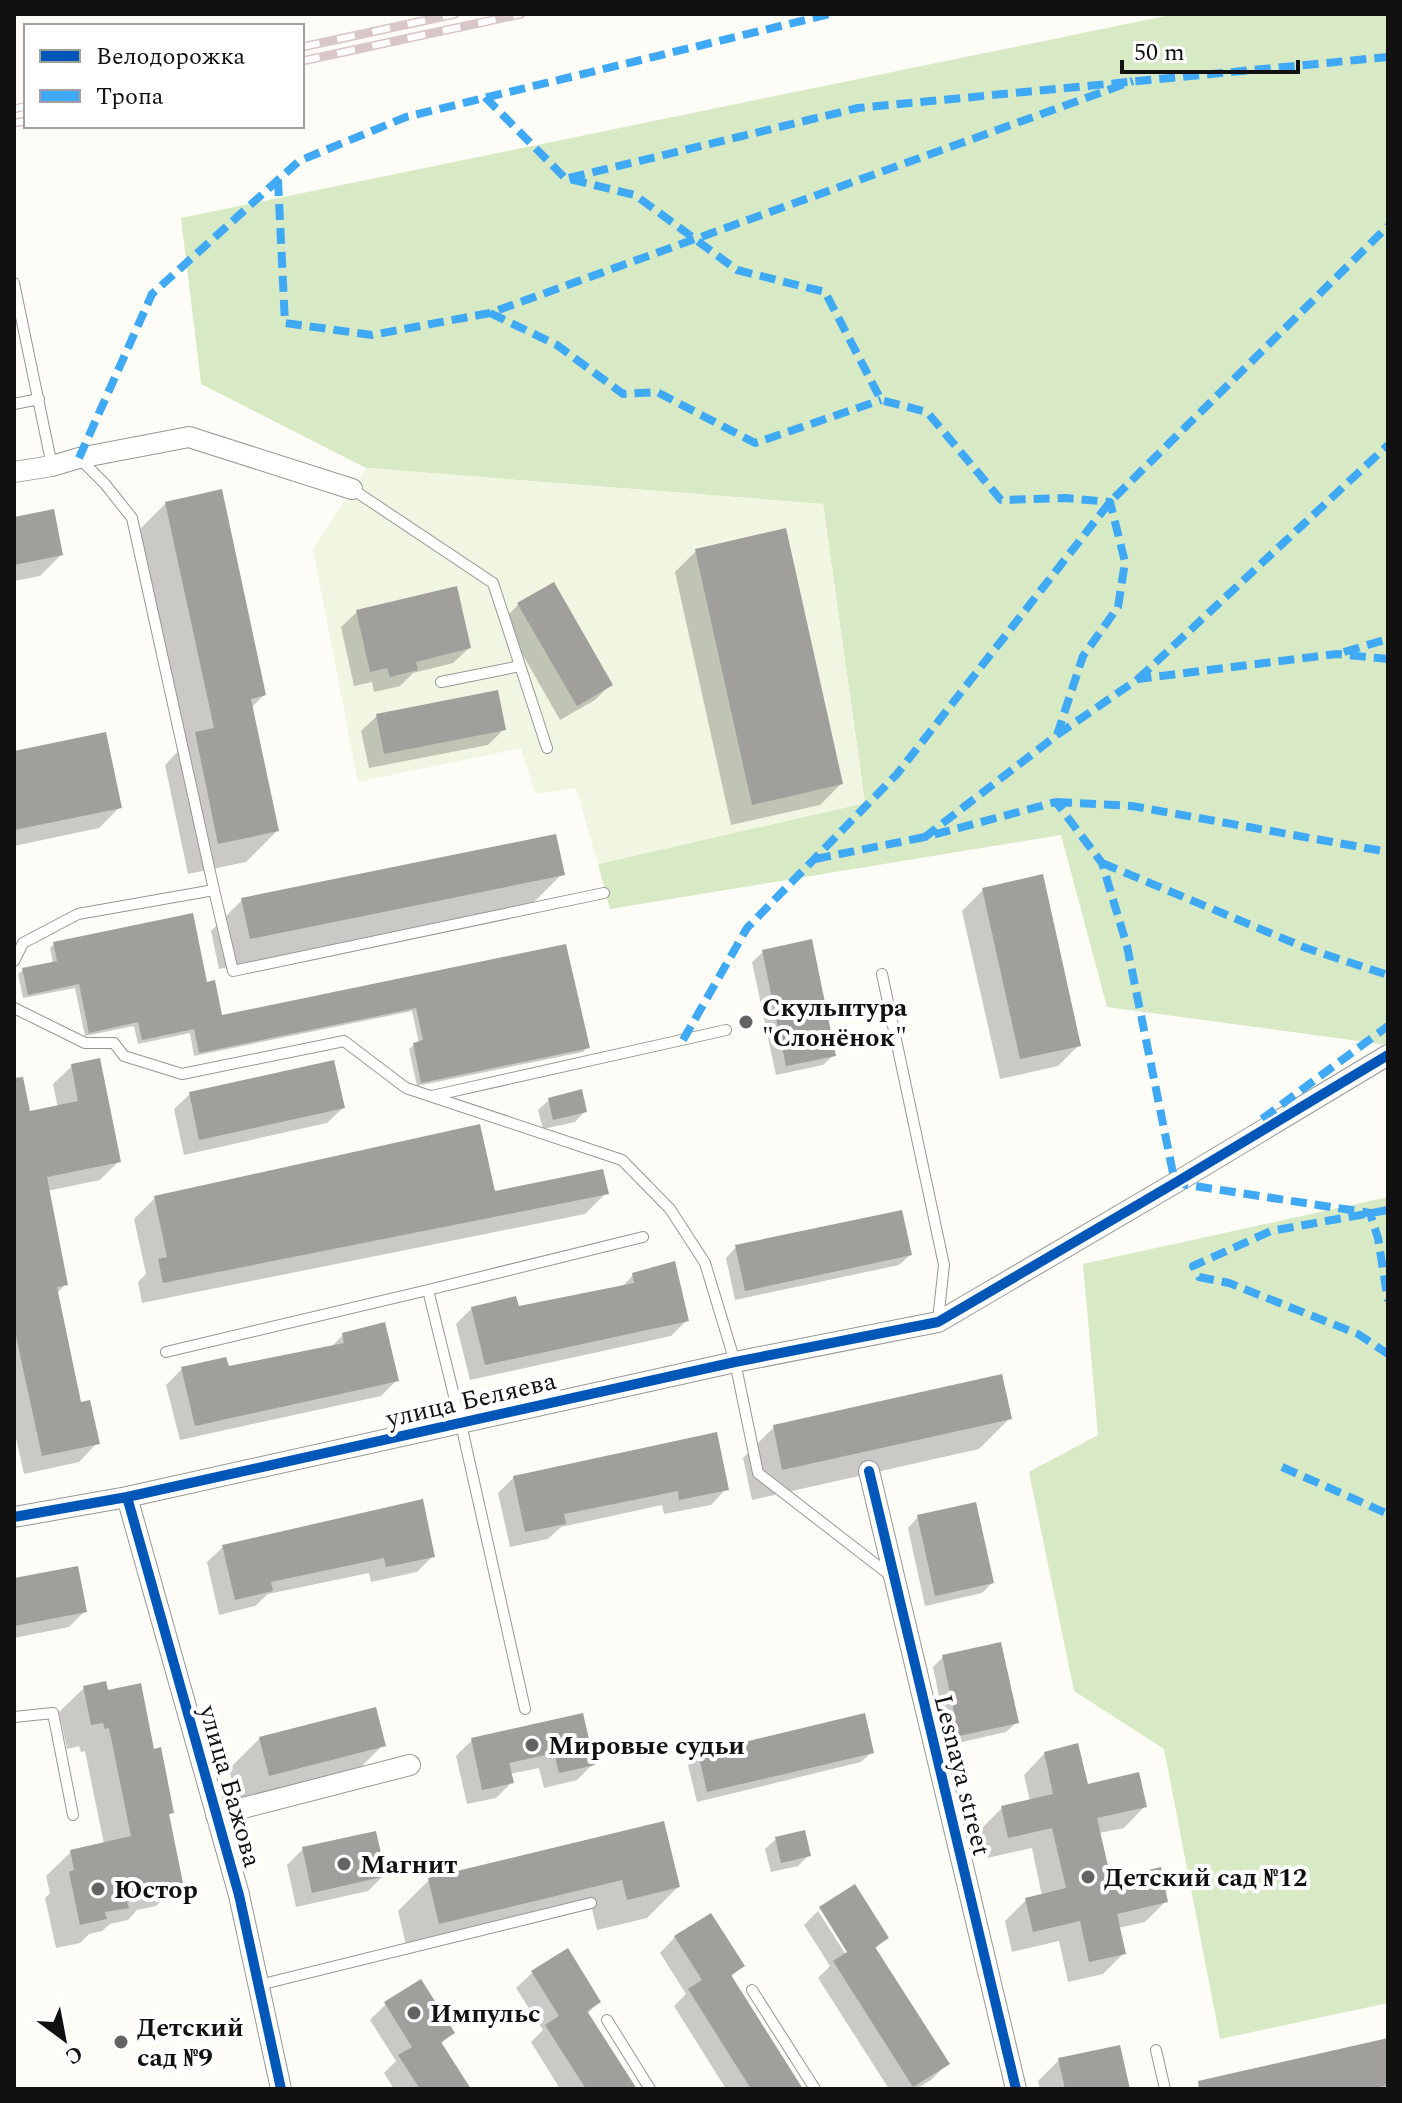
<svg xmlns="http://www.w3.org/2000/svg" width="1402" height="2103" viewBox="0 0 1402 2103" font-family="Spectral,serif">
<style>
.forest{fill:#d8eac5}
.pitch{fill:#f0f6e1}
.shadow{fill:#0003}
.building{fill:#a19f9c}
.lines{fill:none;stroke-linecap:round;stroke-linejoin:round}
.service-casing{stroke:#979795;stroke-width:12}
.minor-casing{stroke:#979795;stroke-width:22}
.service{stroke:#fffffe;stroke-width:10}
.minor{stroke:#fffffe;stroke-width:20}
.rail-casing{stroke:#d9c6c7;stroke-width:9}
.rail{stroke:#fff;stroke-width:6;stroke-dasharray:18;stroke-linecap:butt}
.quiet{stroke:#3fa9f5;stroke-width:8;stroke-dasharray:16 8;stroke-linecap:butt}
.cycleway-casing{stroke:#fff;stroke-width:15}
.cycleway{stroke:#0057b8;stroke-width:10}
.poi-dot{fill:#646362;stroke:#fff;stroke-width:3}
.labels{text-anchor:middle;stroke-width:8;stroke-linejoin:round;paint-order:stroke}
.poi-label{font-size:26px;font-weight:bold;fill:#111;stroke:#fff;text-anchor:start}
.street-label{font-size:26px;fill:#111;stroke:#fff}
</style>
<rect width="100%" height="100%" fill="#fdfcf7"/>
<path class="forest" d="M 1175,14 L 1388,14 L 1388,1045 L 1107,1007 L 1061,835 L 610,909 L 598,864 L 865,803 L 823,504 L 366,468 L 201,384 L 181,218 Z
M 1388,1197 L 1388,2003 L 1220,2039 L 1164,1749 L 1074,1691 L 1029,1472 L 1098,1435 L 1083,1264 Z"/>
<path class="pitch" d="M 366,468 L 823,504 L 865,803 L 598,864 L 576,788 L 535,794 L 521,748 L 358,782 L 313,549 Z"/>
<path class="shadow" d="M 166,503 L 264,695 L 251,708 L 277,831 L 246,862 L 188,874 L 165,765 L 181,748 L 135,534 Z
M 14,520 L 61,555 L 40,576 L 14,581 Z
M 696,551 L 841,784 L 820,805 L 731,825 L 675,572 Z
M 519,604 L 611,684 L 595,700 L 560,720 L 503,620 Z
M 357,612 L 469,648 L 453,663 L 413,673 L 400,686 L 374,692 L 372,682 L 354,686 L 341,627 Z
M 377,716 L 504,729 L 488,745 L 369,768 L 361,731 Z
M 14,753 L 120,807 L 99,828 L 14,846 Z
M 562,874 L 531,905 L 219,969 L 211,931 L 242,900 Z
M 983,890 L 1079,1045 L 1058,1066 L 1000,1079 L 962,911 Z
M 54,944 L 206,984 L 221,1018 L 564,946 L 587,1047 L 583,1052 L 417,1086 L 409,1049 L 414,1045 L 419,1043 L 412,1011 L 194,1056 L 190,1033 L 138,1044 L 134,1026 L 85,1036 L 75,988 L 23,998 L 18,974 L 23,970 L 53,964 L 50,948 Z
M 763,952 L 834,1055 L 823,1065 L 776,1075 L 752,962 Z
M 72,1066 L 119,1161 L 100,1180 L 47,1191 L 66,1284 L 56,1294 L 80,1404 L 97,1443 L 79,1462 L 24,1474 L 14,1429 L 14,1086 L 28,1113 L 58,1108 L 53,1084 Z
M 190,1094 L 343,1108 L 327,1123 L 184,1155 L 174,1109 Z
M 549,1100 L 585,1111 L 575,1122 L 543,1129 L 538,1110 Z
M 493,1193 L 606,1193 L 585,1214 L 142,1303 L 138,1282 L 146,1274 L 134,1219 L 155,1198 Z
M 736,1247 L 910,1255 L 899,1265 L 735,1300 L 726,1258 Z
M 633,1275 L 687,1320 L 671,1336 L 470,1380 L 456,1324 L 472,1308 L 518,1308 L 621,1288 Z
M 343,1335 L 397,1380 L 381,1396 L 180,1440 L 166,1385 L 182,1369 L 228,1368 L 330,1348 Z
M 1010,1418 L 979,1449 L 752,1500 L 743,1458 L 774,1427 Z
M 514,1477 L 726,1489 L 711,1505 L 664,1514 L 662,1505 L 561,1527 L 548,1539 L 510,1547 L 498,1493 Z
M 918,1517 L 992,1583 L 982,1593 L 925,1606 L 908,1528 Z
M 223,1547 L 433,1556 L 417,1572 L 371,1582 L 369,1573 L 268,1594 L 255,1606 L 219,1615 L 207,1562 Z
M 14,1580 L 85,1611 L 69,1627 L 14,1638 Z
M 943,1657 L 1017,1722 L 1006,1732 L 949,1745 L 933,1667 Z
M 84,1688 L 106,1692 L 153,1751 L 172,1812 L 167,1817 L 180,1882 L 156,1906 L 137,1910 L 128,1920 L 110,1924 L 102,1931 L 89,1934 L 80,1943 L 56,1948 L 45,1898 L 50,1893 L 46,1876 L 71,1852 L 104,1844 L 85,1751 L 81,1752 L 79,1746 L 67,1749 L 59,1712 Z
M 582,1716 L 593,1764 L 577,1780 L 544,1788 L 539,1768 L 510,1774 L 512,1782 L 496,1798 L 467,1804 L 456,1756 L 472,1740 Z
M 260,1738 L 383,1745 L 352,1776 L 238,1805 L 229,1769 Z
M 872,1752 L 861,1762 L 697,1802 L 688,1765 L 699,1754 Z
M 1045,1753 L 1086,1787 L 1145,1806 L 1124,1828 L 1099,1833 L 1110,1881 L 1166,1901 L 1145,1922 L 1118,1928 L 1124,1953 L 1103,1974 L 1068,1982 L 1059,1941 L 1012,1952 L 1005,1921 L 1026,1900 L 1042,1896 L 1032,1848 L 987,1858 L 981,1829 L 1002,1808 L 1030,1801 L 1024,1775 Z
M 662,1823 L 678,1887 L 647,1918 L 597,1930 L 592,1909 L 408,1954 L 398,1911 L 429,1880 Z
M 776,1839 L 809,1855 L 798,1866 L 771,1872 L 765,1849 Z
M 303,1849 L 383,1876 L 368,1891 L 296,1907 L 287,1865 Z
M 855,1887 L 887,1938 L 875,1949 L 947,2064 L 931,2080 L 916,2089 L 889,2089 L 818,1978 L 830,1966 L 804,1925 L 818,1911 L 850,1961 L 854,1959 L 823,1910 L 819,1910 Z
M 675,1937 L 742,1966 L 730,1978 L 800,2089 L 726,2089 L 674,2006 L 686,1994 L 660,1953 Z
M 567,1951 L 599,2002 L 587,2014 L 635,2089 L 560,2089 L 531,2042 L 543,2030 L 516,1988 L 532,1973 Z
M 386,2004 L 452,2033 L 440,2045 L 468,2089 L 394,2089 L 384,2073 L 396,2061 L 370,2020 Z
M 1388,2040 L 1388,2089 L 1215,2089 Z
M 1059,2060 L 1128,2089 L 1040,2089 L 1038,2081 Z"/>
<path class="building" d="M 222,489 L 266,695 L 251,699 L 279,831 L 218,844 L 195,732 L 214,728 L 165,502 Z
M 54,509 L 63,555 L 14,565 L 14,517 Z
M 786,528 L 843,784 L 752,805 L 695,549 Z
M 554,582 L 613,685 L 577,706 L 517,603 Z
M 457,586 L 471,648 L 416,662 L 418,670 L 390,677 L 387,668 L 370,672 L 356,610 Z
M 498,690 L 506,730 L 384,754 L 376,714 Z
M 106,732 L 122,808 L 14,830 L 14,751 Z
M 556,834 L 565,875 L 250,939 L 241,898 Z
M 1043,874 L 1081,1046 L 1020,1059 L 982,888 Z
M 193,913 L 207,982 L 215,980 L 222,1015 L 566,944 L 590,1048 L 421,1083 L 413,1043 L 423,1040 L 416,1008 L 199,1053 L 194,1029 L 142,1040 L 138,1022 L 89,1033 L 79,984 L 28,995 L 22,968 L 57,961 L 53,942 Z
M 812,939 L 836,1056 L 786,1066 L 762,950 Z
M 100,1058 L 121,1162 L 47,1177 L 68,1285 L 57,1287 L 81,1402 L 90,1400 L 100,1444 L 42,1456 L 14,1327 L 14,1078 L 23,1077 L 30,1111 L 78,1101 L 71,1064 Z
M 334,1060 L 345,1108 L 199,1140 L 189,1092 Z
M 582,1089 L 587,1112 L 553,1120 L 548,1098 Z
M 480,1124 L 495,1191 L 603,1169 L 609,1194 L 163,1283 L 158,1259 L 167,1257 L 154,1196 Z
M 902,1210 L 912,1255 L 745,1291 L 735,1245 Z
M 675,1261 L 689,1321 L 485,1365 L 471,1307 L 516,1296 L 519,1306 L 634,1283 L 632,1273 Z
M 385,1322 L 399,1381 L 195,1426 L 181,1367 L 226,1357 L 229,1366 L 344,1343 L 342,1333 Z
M 1002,1374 L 1012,1419 L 782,1470 L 773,1425 Z
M 717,1432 L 729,1490 L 679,1500 L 678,1491 L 564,1514 L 566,1524 L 525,1532 L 513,1476 Z
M 423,1499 L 435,1557 L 386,1567 L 384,1558 L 271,1582 L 273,1591 L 235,1600 L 222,1545 Z
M 976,1502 L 994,1583 L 935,1596 L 917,1515 Z
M 78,1566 L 87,1612 L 14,1626 L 14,1578 Z
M 1001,1642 L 1019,1723 L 959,1736 L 942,1655 Z
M 106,1681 L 108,1690 L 141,1683 L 154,1749 L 161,1747 L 174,1813 L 169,1814 L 183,1883 L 153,1889 L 154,1896 L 127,1902 L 129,1908 L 105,1912 L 107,1919 L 80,1925 L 69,1872 L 74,1870 L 70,1850 L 131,1836 L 109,1728 L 105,1729 L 103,1723 L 91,1725 L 83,1686 Z
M 376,1707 L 386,1746 L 269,1776 L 259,1737 Z
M 583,1713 L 595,1765 L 559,1773 L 554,1753 L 509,1763 L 514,1783 L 482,1790 L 471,1738 Z
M 865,1713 L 874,1753 L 707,1792 L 698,1753 Z
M 1078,1743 L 1088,1784 L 1139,1772 L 1147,1807 L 1097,1818 L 1111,1879 L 1161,1867 L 1168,1902 L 1117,1914 L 1126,1954 L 1089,1962 L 1080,1921 L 1033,1932 L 1025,1898 L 1066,1888 L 1052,1828 L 1008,1838 L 1001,1806 L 1053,1794 L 1044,1752 Z
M 664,1821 L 680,1887 L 627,1900 L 622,1880 L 439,1924 L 428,1878 Z
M 805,1830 L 811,1856 L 781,1863 L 775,1837 Z
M 376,1831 L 386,1876 L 312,1893 L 302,1847 Z
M 855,1884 L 889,1938 L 875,1947 L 950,2064 L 913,2087 L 833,1961 L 847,1952 L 819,1907 Z
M 711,1913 L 745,1966 L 731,1975 L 803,2089 L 751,2089 L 688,1989 L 702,1980 L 674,1936 Z
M 568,1948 L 601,2002 L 587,2011 L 637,2089 L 586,2089 L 545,2025 L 559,2016 L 531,1971 Z
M 421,1979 L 455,2033 L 441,2042 L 471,2089 L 420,2089 L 398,2055 L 412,2047 L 384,2002 Z
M 1388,2038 L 1388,2085 L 1370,2089 L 1199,2089 L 1198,2081 Z
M 1120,2045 L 1130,2089 L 1065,2089 L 1058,2058 Z"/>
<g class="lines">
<defs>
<path id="service" d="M 14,283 L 52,466
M 14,404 L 39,399
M 79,458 L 105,484 L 132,518 L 214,890
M 352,489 L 493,583 L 547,748
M 441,682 L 520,666
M 14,961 L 23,943 L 78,914 L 214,890 L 233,971 L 604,893
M 882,974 L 944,1265 L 938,1320
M 14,1008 L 85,1043 L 114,1043 L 124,1056 L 182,1074 L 344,1041 L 406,1088 L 622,1160 L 670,1209 L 705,1263 L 735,1362 L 758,1473 L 891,1576
M 432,1096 L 726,1030
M 428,1290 L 643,1237
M 166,1352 L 428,1290 L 461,1424 L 525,1709
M 14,1717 L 53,1713 L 73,1815
M 259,1985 L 591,1903
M 752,1990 L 815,2089
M 607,2020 L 650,2089
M 1156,2050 L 1165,2089"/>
<path id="minor" d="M 14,472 L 52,466 L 79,458 L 189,437 L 352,489
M 869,1471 L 1016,2089
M 127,1497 L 239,1895 L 281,2089
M 14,1517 L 127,1497 L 735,1362 L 938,1322 L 1175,1183 L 1388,1055
M 216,1815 L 410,1765"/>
</defs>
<use href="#service" class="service-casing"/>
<use href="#minor" class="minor-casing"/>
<use href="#service" class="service"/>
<use href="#minor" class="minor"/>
<defs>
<path id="rail" d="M 302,47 L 455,14
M 302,61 L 521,14
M 14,109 L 26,106
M 14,123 L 26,121"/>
</defs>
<use href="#rail" class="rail-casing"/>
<use href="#rail" class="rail"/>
<path class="quiet" d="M 485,97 L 565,178 L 635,195 L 737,270 L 825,292 L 881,400 L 927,412 L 1001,500 L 1066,498 L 1110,502 L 1125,562 L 1118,607 L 1083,656 L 1057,735 L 925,837 L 1056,802 L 1102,863 L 1127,946 L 1175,1183 L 1370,1213 L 1378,1238 L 1388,1301
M 569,178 L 858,108 L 1388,57
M 278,180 L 285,323 L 372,335 L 490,313 L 1133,81
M 490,313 L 557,345 L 623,394 L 657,392 L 755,443 L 881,400
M 79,458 L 152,294 L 299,161 L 406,117 L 830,14
M 1344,652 L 1388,639
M 1138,679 L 1388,445
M 1057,735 L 1138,679 L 1336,654 L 1388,659
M 1056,802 L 1132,806 L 1388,852
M 815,859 L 925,837
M 1102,863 L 1306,948 L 1388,975
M 683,1040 L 747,928 L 897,774 L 1110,502 L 1388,226
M 1262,1119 L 1388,1026
M 1388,1210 L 1271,1231 L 1193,1266 L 1199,1277 L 1229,1283 L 1358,1334 L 1388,1354
M 1282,1467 L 1388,1514"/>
<defs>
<path id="cycleway" d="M 869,1471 L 1016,2089
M 127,1497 L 239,1895 L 281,2089
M 14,1517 L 127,1497 L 735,1362 L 938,1322 L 1175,1183 L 1388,1055"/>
</defs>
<use href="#cycleway" class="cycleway-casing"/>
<use href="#cycleway" class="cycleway"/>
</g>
<g class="poi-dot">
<circle cx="746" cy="1022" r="8"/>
<circle cx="532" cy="1745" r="8"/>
<circle cx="344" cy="1864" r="8"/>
<circle cx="1088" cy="1877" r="8"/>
<circle cx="98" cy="1889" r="8"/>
<circle cx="414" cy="2013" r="8"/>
<circle cx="121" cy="2042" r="8"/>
</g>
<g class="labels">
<g class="poi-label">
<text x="762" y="1016">Скульптура<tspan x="762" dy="30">"Слонёнок"</tspan></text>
<text x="548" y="1754">Мировые судьи</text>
<text x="360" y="1873">Магнит</text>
<text x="1104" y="1886">Детский сад №12</text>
<text x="114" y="1898">Юстор</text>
<text x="430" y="2022">Импульс</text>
<text x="137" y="2036">Детский<tspan x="137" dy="30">сад №9</tspan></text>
</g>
<g class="street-label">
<text transform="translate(471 1399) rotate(-13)" y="9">улица Беляева</text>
<text transform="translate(963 1775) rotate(76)" y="9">Lesnaya street</text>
<text transform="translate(231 1786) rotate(74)" y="9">улица Бажова</text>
</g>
</g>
<rect width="1402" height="2103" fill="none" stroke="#111111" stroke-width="32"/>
<rect x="24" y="24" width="280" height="104" fill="#ffffff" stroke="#a0a0a0" stroke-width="2"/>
<rect x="40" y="50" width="40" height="12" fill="#0057b8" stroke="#a0a0a0" stroke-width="2"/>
<text x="96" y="64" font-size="24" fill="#111111">Велодорожка</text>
<rect x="40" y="90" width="40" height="12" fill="#3fa9f5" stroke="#a0a0a0" stroke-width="2"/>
<text x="96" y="104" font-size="24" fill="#111111">Тропа</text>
<g transform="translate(64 2039) rotate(148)" stroke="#ffffff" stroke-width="6" paint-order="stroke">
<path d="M0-6L14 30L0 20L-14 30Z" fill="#111111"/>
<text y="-12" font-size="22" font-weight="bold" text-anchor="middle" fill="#111111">С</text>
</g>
<path d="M1122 60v12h176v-12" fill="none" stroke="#111111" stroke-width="4"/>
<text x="1134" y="60" font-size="24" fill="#111111" stroke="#ffffff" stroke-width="6" paint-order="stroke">50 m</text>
</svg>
